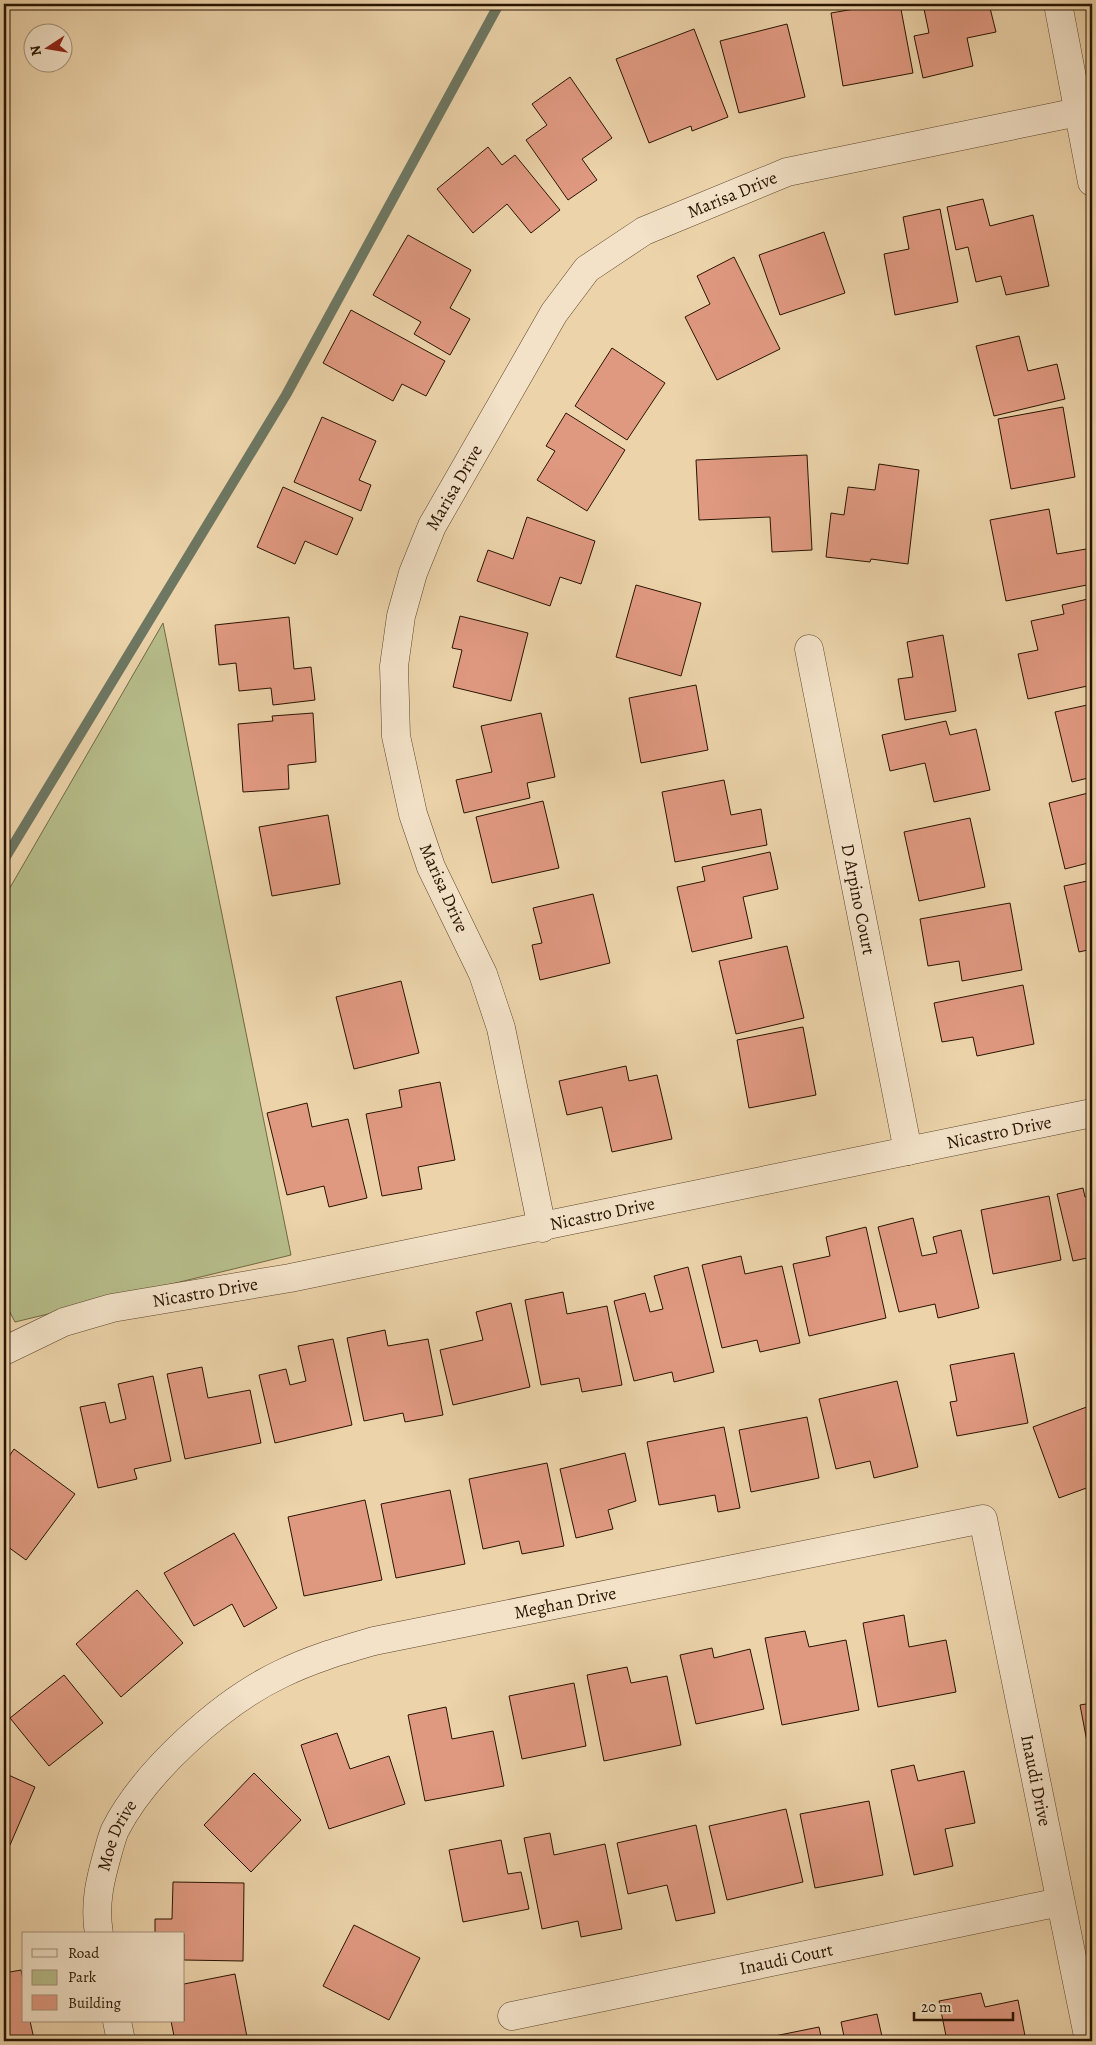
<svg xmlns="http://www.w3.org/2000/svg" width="1096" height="2045" viewBox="0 0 1096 2045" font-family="Alegreya,serif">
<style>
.green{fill:#b6bd8a;stroke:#706845}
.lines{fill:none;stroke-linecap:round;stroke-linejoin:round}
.stream{stroke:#6d7762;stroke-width:10}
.building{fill:#e09981;stroke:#291400}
.minor-casing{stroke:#5a442a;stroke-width:29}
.minor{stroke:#f3e2c8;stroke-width:28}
.labels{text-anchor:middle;stroke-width:5;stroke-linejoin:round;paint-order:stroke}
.street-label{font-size:18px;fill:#291400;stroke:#f3e2c8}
</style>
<rect width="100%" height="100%" fill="#ecd3aa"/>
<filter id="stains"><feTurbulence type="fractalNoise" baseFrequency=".004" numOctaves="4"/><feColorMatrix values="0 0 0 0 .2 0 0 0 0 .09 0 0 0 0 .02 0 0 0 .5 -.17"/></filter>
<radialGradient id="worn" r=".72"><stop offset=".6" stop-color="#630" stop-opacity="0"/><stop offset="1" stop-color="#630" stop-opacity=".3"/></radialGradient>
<path class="green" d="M 163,623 L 291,1255 L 15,1322 L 4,1301 L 4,898 Z"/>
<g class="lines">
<path class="stream" d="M 4,860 L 286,395 L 499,4"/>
</g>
<path class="building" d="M 883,4 L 900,4 L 913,73 L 843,86 L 831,13 Z
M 923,4 L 989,4 L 996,32 L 967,38 L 973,66 L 923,78 L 914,36 L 929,33 Z
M 787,24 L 805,97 L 739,113 L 720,41 Z
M 694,29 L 728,117 L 692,131 L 691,126 L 649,143 L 616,59 Z
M 570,77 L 612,138 L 582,159 L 597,180 L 568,200 L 526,140 L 547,125 L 532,104 Z
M 488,147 L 502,165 L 515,155 L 560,210 L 531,233 L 507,204 L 473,233 L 437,189 Z
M 983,199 L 990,226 L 1033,215 L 1049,286 L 1006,295 L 1001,276 L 976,282 L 968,247 L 956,250 L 947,207 Z
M 940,209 L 958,302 L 895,315 L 884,254 L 909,249 L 903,217 Z
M 824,232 L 845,293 L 780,315 L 759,255 Z
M 408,235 L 471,270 L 450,308 L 470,319 L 450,355 L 414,334 L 421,322 L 373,295 Z
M 734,257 L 780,349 L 717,380 L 685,317 L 710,304 L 697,276 Z
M 351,310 L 445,361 L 426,396 L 402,384 L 393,401 L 323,363 Z
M 1019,336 L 1028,371 L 1057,364 L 1065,399 L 994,416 L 976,346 Z
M 612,348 L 665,383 L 627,440 L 575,406 Z
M 1063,407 L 1075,477 L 1011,489 L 998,419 Z
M 566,413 L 625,450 L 587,511 L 537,480 L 555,451 L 546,446 Z
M 322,417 L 376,441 L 359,480 L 371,485 L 361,511 L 294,482 Z
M 807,455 L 812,550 L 772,552 L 770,517 L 699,520 L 696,460 Z
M 879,464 L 919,470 L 908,564 L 871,559 L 870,562 L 826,557 L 831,513 L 844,515 L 848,487 L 875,490 Z
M 283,487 L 353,518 L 337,555 L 305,541 L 295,564 L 257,547 Z
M 1049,509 L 1057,554 L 1092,548 L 1092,584 L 1006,601 L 990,520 Z
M 527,517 L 595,541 L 581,584 L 560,577 L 550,606 L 477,581 L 488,550 L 513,559 Z
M 636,585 L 701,603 L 681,676 L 616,657 Z
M 1092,598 L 1092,637 L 1088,638 L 1092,658 L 1092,685 L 1028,699 L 1018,654 L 1038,650 L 1031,621 L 1064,614 L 1062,605 Z
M 460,616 L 528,633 L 511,701 L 453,687 L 462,650 L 452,648 Z
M 289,617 L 294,669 L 311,667 L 315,700 L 273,705 L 271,688 L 239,691 L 236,663 L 219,665 L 215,625 Z
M 943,635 L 956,711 L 905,720 L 898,679 L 913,677 L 907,642 Z
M 696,685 L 708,750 L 641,763 L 629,698 Z
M 1092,704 L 1092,777 L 1072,782 L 1055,712 Z
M 313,713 L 316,762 L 288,765 L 289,789 L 243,792 L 238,724 L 273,721 L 272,716 Z
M 541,713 L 555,777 L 527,783 L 530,798 L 464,813 L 456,780 L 492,772 L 481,726 Z
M 946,721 L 950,735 L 976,729 L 990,790 L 934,802 L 925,763 L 890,771 L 882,735 Z
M 724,780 L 731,815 L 761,809 L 767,845 L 675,862 L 662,792 Z
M 1092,792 L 1092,862 L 1065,869 L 1049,803 Z
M 543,801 L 559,868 L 492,883 L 476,817 Z
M 328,815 L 340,884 L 272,896 L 259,827 Z
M 970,818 L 985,887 L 919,901 L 904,832 Z
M 770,852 L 778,889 L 743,897 L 752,938 L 692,952 L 677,887 L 705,881 L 702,867 Z
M 1092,880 L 1092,949 L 1079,952 L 1064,886 Z
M 593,894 L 610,963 L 540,980 L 532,945 L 542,943 L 533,908 Z
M 1010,903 L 1022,970 L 962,981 L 959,961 L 928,966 L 920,919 Z
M 787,946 L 804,1018 L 736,1034 L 719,961 Z
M 401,981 L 419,1053 L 354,1069 L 336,997 Z
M 1023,985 L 1034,1044 L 977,1056 L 973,1037 L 942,1042 L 934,1003 Z
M 803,1027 L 816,1095 L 749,1108 L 737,1040 Z
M 626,1066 L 629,1081 L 657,1075 L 672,1139 L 612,1152 L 602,1107 L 567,1115 L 559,1081 Z
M 440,1082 L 455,1160 L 418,1167 L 422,1189 L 382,1196 L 366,1114 L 402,1107 L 399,1090 Z
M 307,1103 L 312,1127 L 348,1119 L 367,1198 L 329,1207 L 324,1186 L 287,1195 L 267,1113 Z
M 1083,1188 L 1085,1197 L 1092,1195 L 1092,1257 L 1073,1261 L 1057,1194 Z
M 1049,1196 L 1061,1260 L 993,1274 L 981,1210 Z
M 913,1218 L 922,1256 L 937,1253 L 933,1237 L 961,1230 L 979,1308 L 938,1318 L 935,1304 L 899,1312 L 878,1227 Z
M 866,1227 L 886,1318 L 809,1336 L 793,1264 L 830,1256 L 826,1237 Z
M 741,1256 L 745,1274 L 782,1266 L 800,1343 L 760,1352 L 757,1340 L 722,1348 L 702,1265 Z
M 688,1267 L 714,1372 L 674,1382 L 672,1372 L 634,1381 L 614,1301 L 645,1293 L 650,1312 L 663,1309 L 654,1276 Z
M 563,1292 L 567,1314 L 607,1306 L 622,1385 L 582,1392 L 579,1378 L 541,1385 L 525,1300 Z
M 511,1303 L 530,1387 L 453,1405 L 440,1350 L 483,1340 L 476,1312 Z
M 385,1330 L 388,1346 L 428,1339 L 443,1415 L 405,1422 L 403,1413 L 364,1421 L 347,1338 Z
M 333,1339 L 352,1425 L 275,1443 L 259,1375 L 286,1369 L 290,1385 L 306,1381 L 298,1346 Z
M 1014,1353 L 1028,1423 L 957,1436 L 950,1402 L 957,1401 L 950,1365 Z
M 202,1367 L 208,1398 L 250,1390 L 261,1443 L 185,1459 L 167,1374 Z
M 153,1376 L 171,1461 L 134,1469 L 137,1479 L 98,1488 L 80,1407 L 105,1402 L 110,1423 L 126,1419 L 118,1384 Z
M 897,1381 L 918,1467 L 874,1478 L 870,1461 L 836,1469 L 819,1399 Z
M 1092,1405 L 1092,1486 L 1059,1498 L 1033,1427 Z
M 807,1417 L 819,1478 L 751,1492 L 739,1430 Z
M 724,1427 L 740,1508 L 718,1512 L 715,1495 L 659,1505 L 647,1442 Z
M 14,1449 L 75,1494 L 26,1560 L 4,1544 L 4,1464 Z
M 625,1453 L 636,1501 L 608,1510 L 613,1529 L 576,1538 L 560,1469 Z
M 547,1463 L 564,1546 L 522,1554 L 519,1541 L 483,1549 L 469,1479 Z
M 450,1490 L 465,1564 L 396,1578 L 381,1504 Z
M 365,1500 L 382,1580 L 304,1596 L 288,1517 Z
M 234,1533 L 277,1608 L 244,1627 L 232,1604 L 194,1626 L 164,1573 Z
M 137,1590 L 183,1643 L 121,1697 L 76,1644 Z
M 904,1615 L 909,1647 L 946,1640 L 956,1692 L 878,1707 L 863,1623 Z
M 805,1631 L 809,1647 L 846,1640 L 859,1710 L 782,1725 L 765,1638 Z
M 712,1648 L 714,1658 L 750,1649 L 764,1709 L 696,1724 L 680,1655 Z
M 627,1667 L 631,1683 L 667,1676 L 681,1745 L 604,1761 L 587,1675 Z
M 64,1675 L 103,1723 L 49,1766 L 10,1718 Z
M 574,1683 L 586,1746 L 522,1759 L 509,1696 Z
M 1092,1703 L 1092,1768 L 1080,1705 Z
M 446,1707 L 452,1739 L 493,1731 L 504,1786 L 425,1801 L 408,1715 Z
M 337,1733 L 350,1769 L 389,1756 L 405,1804 L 329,1829 L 301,1745 Z
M 914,1765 L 918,1781 L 964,1771 L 975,1823 L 945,1829 L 953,1866 L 914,1875 L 891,1770 Z
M 4,1773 L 35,1787 L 10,1845 L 4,1842 Z
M 254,1773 L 301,1820 L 251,1872 L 204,1825 Z
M 869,1801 L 883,1875 L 815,1888 L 800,1814 Z
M 786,1809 L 803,1882 L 727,1900 L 709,1826 Z
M 696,1825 L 715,1913 L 676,1921 L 667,1885 L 628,1894 L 617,1843 Z
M 550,1833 L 554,1855 L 605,1844 L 622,1929 L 581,1937 L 578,1921 L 542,1929 L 524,1838 Z
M 501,1840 L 508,1874 L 521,1872 L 529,1909 L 463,1922 L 449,1850 Z
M 173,1882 L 244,1883 L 243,1961 L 184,1960 L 184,1934 L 155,1934 L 155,1919 L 172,1919 Z
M 354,1925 L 420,1958 L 389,2020 L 323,1986 Z
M 21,1970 L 24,1985 L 24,2021 L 30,2021 L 34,2039 L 4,2041 L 4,1973 Z
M 235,1974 L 247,2037 L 225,2041 L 175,2041 L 171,2021 L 184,2021 L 184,1984 Z
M 981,1993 L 985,2007 L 1018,2000 L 1026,2041 L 947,2041 L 939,2001 Z
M 877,2014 L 883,2041 L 845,2041 L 841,2022 Z
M 819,2027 L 822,2041 L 750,2041 Z"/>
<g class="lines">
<defs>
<g id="minor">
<path d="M 1058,4 L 1092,182"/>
<path id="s1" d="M 809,649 L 908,1151"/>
<path id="s2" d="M 542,1228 L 501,1028 L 483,974 L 431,867 L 413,814 L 396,736 L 394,666 L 401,616 L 413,573 L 432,526 L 554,313 L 587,269 L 644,231 L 787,172 L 1078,112"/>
<path id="s3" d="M 4,1351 L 64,1322 L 112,1308 L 290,1278 L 1092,1113"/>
<path id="s4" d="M 99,1934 C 94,1904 100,1880 108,1852 C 110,1845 112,1837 115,1830 C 145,1771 222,1702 281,1674 C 311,1659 343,1650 374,1641 L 983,1519 L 1089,2041"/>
<path id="s5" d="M 512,2016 L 1060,1902"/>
<path d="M 117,2021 L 121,2041"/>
</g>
</defs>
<use href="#minor" class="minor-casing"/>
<use href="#minor" class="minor"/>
</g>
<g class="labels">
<g class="street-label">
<text dy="6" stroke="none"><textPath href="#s2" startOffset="1196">Marisa Drive</textPath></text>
<text dy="6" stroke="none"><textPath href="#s2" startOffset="776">Marisa Drive</textPath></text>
<text transform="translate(444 888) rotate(66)" y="6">Marisa Drive</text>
<text dy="6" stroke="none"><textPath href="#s1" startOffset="255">D Arpino Court</textPath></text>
<text dy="6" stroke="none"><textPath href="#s3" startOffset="1021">Nicastro Drive</textPath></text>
<text dy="6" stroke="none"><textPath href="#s3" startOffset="616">Nicastro Drive</textPath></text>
<text dy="6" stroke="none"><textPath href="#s3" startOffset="211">Nicastro Drive</textPath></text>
<text dy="6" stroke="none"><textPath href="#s4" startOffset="631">Meghan Drive</textPath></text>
<text dy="6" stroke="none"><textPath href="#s4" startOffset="1324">Inaudi Drive</textPath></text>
<text dy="6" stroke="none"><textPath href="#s4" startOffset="102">Moe Drive</textPath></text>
<text dy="6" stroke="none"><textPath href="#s5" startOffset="280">Inaudi Court</textPath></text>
</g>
</g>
<rect width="1096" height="2045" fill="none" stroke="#ecd3aa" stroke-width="20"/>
<rect x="5" y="5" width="1086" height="2035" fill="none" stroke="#291400" stroke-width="2.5"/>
<rect x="10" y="10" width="1076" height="2025" fill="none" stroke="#291400"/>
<rect x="22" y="1932" width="162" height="90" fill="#f3e2c8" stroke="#a29078"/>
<rect x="32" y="1949" width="25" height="8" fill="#f3e2c8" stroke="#a29078"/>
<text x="68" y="1958" font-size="15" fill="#291400">Road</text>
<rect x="32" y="1970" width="25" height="15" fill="#b6bd8a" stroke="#a29078"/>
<text x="68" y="1982" font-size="15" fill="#291400">Park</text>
<rect x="32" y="1995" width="25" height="15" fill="#e09981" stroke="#a29078"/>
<text x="68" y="2008" font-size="15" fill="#291400">Building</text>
<g transform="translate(48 48) rotate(258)"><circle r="24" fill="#f3e2c8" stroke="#a29078"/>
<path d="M0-4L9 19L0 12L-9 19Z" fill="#8f2418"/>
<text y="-8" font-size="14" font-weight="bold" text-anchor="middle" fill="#291400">N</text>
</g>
<path d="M914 2012v8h99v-8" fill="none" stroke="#291400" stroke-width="2.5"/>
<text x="921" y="2012" font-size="15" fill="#291400" stroke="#f3e2c8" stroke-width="4" paint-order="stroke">20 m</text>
<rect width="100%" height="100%" filter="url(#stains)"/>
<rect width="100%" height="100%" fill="url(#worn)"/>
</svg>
